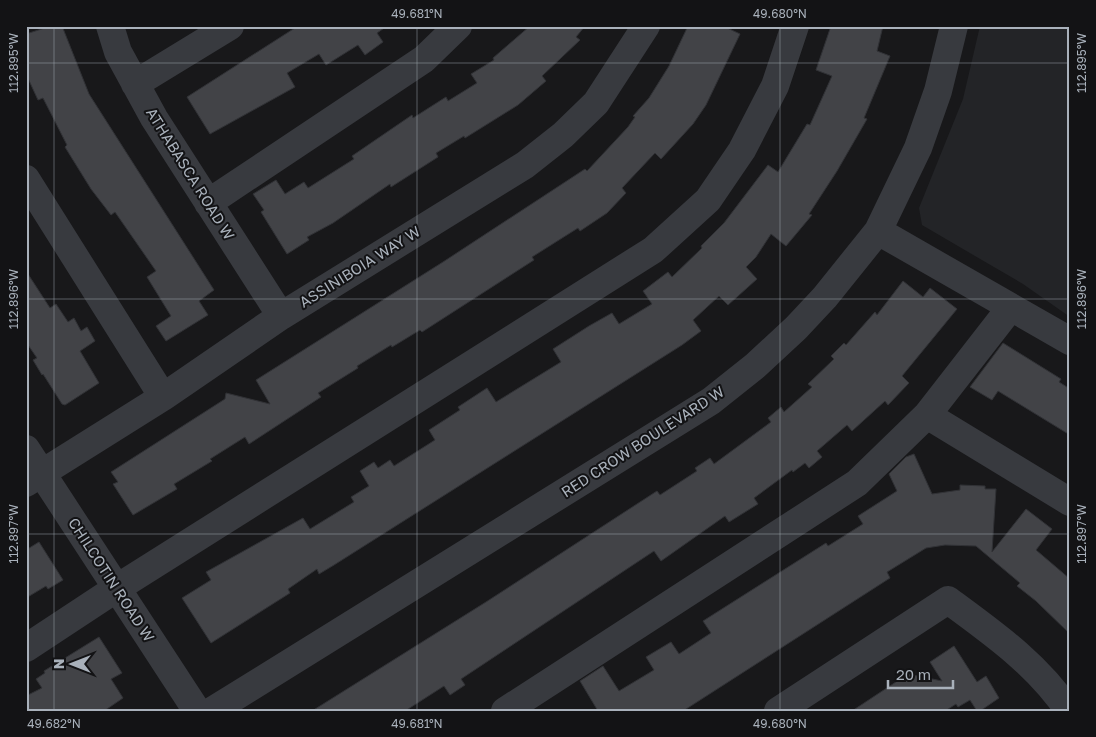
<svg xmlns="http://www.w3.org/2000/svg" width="1096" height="737" viewBox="0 0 1096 737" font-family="'Golos Text',sans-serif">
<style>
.built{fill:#232427}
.building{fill:#424347;stroke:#313236}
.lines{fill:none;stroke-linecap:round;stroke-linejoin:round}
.minor{stroke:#383a3f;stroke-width:28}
.ticks{fill:none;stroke:#a9b1bb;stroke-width:1;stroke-opacity:0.45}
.labels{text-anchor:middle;stroke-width:4;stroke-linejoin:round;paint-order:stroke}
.street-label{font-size:15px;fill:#a9b1bb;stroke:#131315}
.neatline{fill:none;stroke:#a9b1bb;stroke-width:2}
.ticks-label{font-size:12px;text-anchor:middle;fill:#a9b1bb}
</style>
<rect width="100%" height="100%" fill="#18181a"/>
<path class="built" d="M 980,26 L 1070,26 L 1070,317 L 1023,284 L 922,225 L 919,208 L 963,99 Z"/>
<path class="building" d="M 51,26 L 62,26 L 89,94 L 214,290 L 199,301 L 208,315 L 166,341 L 156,326 L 171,316 L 147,277 L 156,271 L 115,212 L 111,215 L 91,189 L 65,147 L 67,145 L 43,98 L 38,100 L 26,74 L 26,34 Z
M 298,26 L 387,26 L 377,33 L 383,42 L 365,55 L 358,45 L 326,65 L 319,54 L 287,73 L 295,87 L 210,134 L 187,97 Z
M 530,26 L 585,26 L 576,37 L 580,40 L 542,76 L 546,81 L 518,105 L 465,138 L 464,136 L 436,153 L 438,157 L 391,187 L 390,184 L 333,223 L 307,237 L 309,240 L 287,254 L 261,212 L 264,210 L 253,194 L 276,180 L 285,194 L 304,182 L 308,188 L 354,159 L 352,156 L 412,115 L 413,118 L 446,97 L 448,101 L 477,83 L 471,74 L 494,60 L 493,58 Z
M 688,26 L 723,26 L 740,34 L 706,105 L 693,124 L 661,159 L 655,153 L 622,188 L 626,193 L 607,213 L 580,231 L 578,228 L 532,257 L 534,260 L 422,332 L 420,330 L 392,347 L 391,345 L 357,366 L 358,368 L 318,393 L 321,397 L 249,444 L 245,437 L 210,459 L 212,461 L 174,484 L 177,489 L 133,515 L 113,484 L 118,482 L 111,472 L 225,399 L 226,393 L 270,404 L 256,380 L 443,262 L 585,169 L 587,171 L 628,127 L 635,117 L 633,116 L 649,98 L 669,66 Z
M 831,26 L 883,26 L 877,51 L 890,56 L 864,118 L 867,119 L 837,171 L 809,214 L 812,215 L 786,246 L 771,234 L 756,257 L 746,267 L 757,279 L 728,305 L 719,296 L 693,320 L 701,331 L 682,345 L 334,565 L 319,574 L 317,569 L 288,589 L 290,593 L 211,643 L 182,598 L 211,580 L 206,572 L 303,518 L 310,529 L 354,502 L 351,497 L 369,486 L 360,471 L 374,462 L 378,468 L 390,460 L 394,466 L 435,440 L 429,430 L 460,410 L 458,407 L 487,388 L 496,402 L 561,362 L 553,349 L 589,326 L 612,313 L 619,324 L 652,304 L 643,291 L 668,272 L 672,277 L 702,248 L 701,246 L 724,223 L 768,165 L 778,172 L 807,124 L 810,125 L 832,76 L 816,70 Z
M 26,271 L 50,308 L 56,304 L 68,322 L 74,318 L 81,331 L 87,327 L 95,341 L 80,351 L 99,383 L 65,405 L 62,404 L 43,374 L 42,375 L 33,360 L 37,358 L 26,342 Z
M 903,281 L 923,297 L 930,288 L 957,309 L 902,376 L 909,383 L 888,405 L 885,401 L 852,431 L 847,425 L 817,451 L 822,457 L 809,468 L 805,463 L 793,472 L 792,470 L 754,498 L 758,504 L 729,522 L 725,516 L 661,561 L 654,551 L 461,679 L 465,685 L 450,695 L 444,686 L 405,711 L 312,711 L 486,602 L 657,491 L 660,495 L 697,471 L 695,468 L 710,458 L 714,464 L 771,422 L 768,418 L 781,407 L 784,412 L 812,387 L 808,384 L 834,359 L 831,356 L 844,343 L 846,345 L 875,312 L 877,315 Z
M 1003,343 L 1061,379 L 1059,382 L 1070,389 L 1070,435 L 998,391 L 992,400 L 970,387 Z
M 914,454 L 932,494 L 960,490 L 960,485 L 985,486 L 985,489 L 996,489 L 992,552 L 1026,509 L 1052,529 L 1036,550 L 1070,579 L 1070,634 L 1036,601 L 1017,586 L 1020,583 L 976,546 L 945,545 L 926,548 L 887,572 L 890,578 L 683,711 L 598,711 L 580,681 L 603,666 L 619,691 L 654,670 L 646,657 L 671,642 L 679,654 L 711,633 L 703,621 L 826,543 L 828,546 L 863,524 L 858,516 L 897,491 L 889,474 L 906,457 Z
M 39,542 L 63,580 L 48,589 L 46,586 L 26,598 L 26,550 Z
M 99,637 L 122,673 L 111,679 L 123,698 L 104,711 L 26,711 L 26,696 L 42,688 L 36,679 L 45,673 L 44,671 Z
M 954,646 L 977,682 L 986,676 L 999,698 L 980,711 L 977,711 L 970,700 L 958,707 L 956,704 L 945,711 L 852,711 L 908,674 L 942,681 L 930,662 Z"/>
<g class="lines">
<path class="minor" d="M 110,26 L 118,52 L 154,118 L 281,316
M 135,84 L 230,26
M 26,179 L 163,397
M 208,203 L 424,59 L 458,26
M 878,231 L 1070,341
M 927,415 L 1070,502
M 26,449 L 197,711
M 26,483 L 163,397 L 281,316 L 525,165 L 563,135 L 596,103 L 646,26
M 26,648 L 117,588 L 653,250 L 708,200 L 742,150 L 775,86 L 795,26
M 212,711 L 711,401 L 755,366 L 796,328 L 825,297 L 878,231 L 918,148 L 938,91 L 954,26
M 505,711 L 857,483 L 927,415 L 1011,307
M 778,711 L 948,600 C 994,634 1036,663 1069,711"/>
</g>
<path class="ticks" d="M 54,26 L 54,711M 417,26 L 417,711M 780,26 L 780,711M 26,63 L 1070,63M 26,299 L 1070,299M 26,534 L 1070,534"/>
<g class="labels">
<g class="street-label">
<text transform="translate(190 174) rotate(58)" y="5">ATHABASCA ROAD W</text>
<text transform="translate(360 267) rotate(-32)" y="5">ASSINIBOIA WAY W</text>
<text transform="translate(643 442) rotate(-33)" y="5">RED CROW BOULEVARD W</text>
<text transform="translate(111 580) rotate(57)" y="5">CHILCOTIN ROAD W</text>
</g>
</g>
<rect width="1096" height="737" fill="none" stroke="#131315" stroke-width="55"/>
<g transform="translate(72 664) rotate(270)" stroke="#131315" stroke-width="4" paint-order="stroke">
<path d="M0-4L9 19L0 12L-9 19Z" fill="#a9b1bb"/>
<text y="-8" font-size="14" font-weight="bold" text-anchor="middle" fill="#a9b1bb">N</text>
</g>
<path d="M888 680v8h65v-8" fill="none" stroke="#a9b1bb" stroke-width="2.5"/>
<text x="896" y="680" font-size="15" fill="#a9b1bb" stroke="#131315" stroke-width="4" paint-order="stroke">20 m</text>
<rect x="28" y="28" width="1040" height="682" class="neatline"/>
<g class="ticks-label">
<text x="417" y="18">49.681°N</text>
<text x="780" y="18">49.680°N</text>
<text transform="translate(1082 63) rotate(-90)" y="4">112.895°W</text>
<text transform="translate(14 63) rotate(-90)" y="4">112.895°W</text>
<text transform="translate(1082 299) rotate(-90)" y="4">112.896°W</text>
<text transform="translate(14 299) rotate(-90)" y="4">112.896°W</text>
<text transform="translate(1082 534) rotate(-90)" y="4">112.897°W</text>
<text transform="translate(14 534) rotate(-90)" y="4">112.897°W</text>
<text x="54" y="728">49.682°N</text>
<text x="417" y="728">49.681°N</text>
<text x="780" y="728">49.680°N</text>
</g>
</svg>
